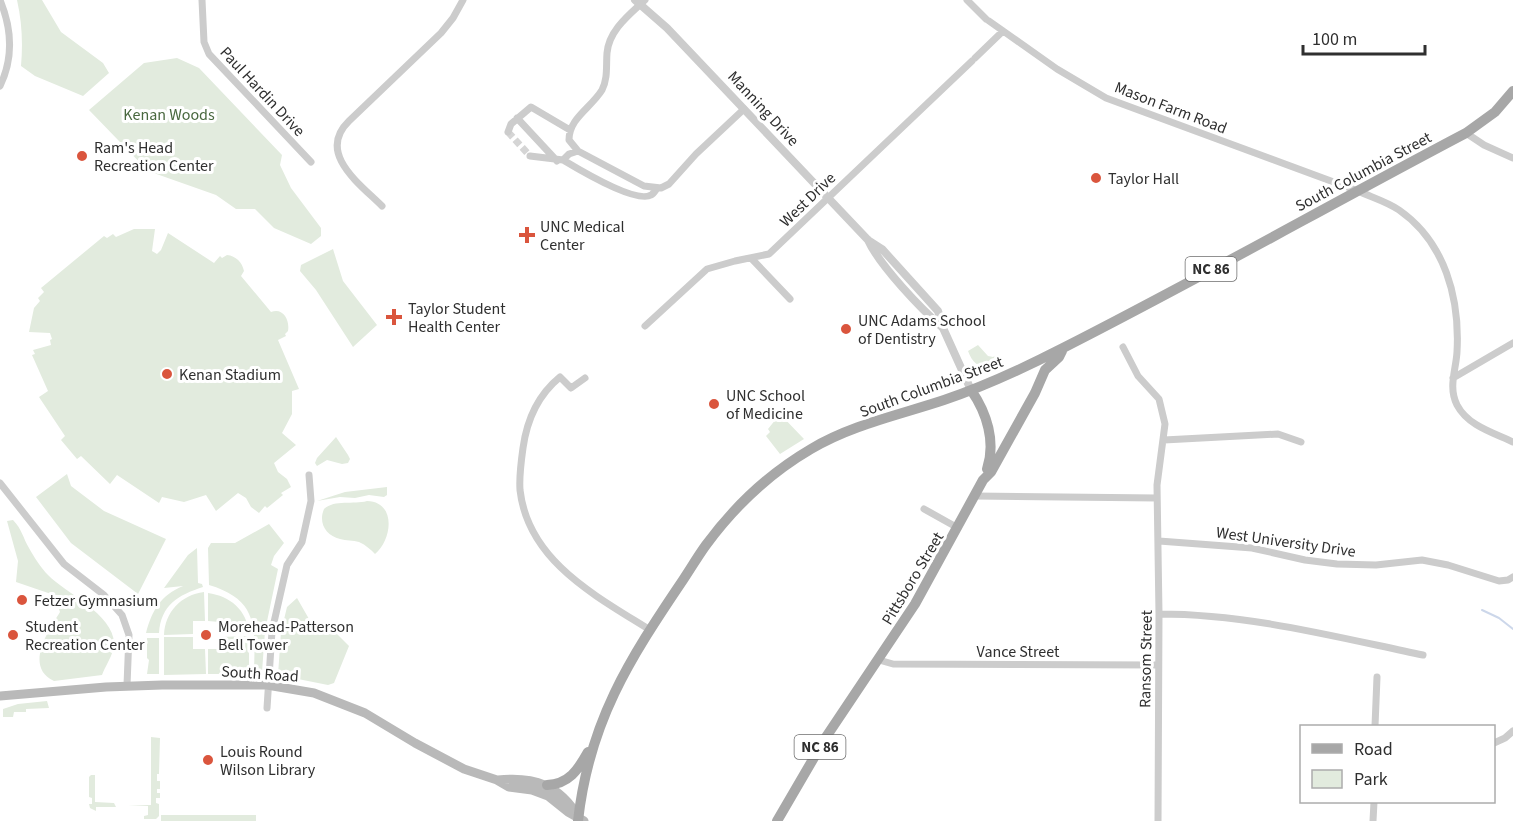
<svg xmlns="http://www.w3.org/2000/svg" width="1513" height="821" viewBox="0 0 1513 821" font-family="'Source Sans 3',sans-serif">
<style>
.green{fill:#e2ebde}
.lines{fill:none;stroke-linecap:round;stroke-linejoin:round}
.stream{stroke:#ccd7ea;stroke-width:2}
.minor-tunnel{stroke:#d5d5d5;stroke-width:7;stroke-dasharray:7 3.5;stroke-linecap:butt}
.minor{stroke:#ccc;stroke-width:7}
.tertiary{stroke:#ccc;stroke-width:8}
.secondary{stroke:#b9b9b9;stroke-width:9}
.primary{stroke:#a7a7a7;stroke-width:10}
.poi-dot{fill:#da553d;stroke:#fff;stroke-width:2}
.labels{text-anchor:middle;stroke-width:6;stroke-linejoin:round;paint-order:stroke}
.shield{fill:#fff;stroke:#6d6d6d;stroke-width:1.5}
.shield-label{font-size:15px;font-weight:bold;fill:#2f2f2f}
.street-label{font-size:16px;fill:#2f2f2f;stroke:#fff}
.park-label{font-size:16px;fill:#49683f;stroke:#fff}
.poi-label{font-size:16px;fill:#2f2f2f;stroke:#fff;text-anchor:start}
</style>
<rect width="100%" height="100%" fill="#fff"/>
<path class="green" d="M 17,0 L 42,0 L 61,32 L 103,63 L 109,73 L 83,96 L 35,76 L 21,66 C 23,43 22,22 17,0 Z
M 177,58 L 199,68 L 282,155 L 280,165 L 291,188 L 321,228 L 321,236 L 311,244 L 274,228 L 255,209 L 236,209 L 216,195 L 148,171 L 89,110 L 144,63 Z
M 134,229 L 155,229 L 152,251 L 157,254 L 161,250 L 168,233 L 214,263 L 220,256 L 222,258 L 227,255 C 236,256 242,262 244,271 L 241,276 L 271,312 C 283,307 290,320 288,331 L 285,334 L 286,336 L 278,340 L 299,389 L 292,391 L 292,414 L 282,433 L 296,445 L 274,463 L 278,472 L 287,479 L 291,487 L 281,493 L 283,495 L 267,508 L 265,506 L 259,513 L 251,507 L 246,498 L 238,493 L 216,511 L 206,495 L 184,502 L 162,497 L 159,503 L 117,475 L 110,484 L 81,456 L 77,459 L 61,440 L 65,436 L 39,397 L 48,391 L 32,355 L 35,354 L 33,350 L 51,345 L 50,340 L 52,339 L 50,333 L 29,332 L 34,308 L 40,301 L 38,298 L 44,292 L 41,288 L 104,236 L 107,238 L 113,234 L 116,237 Z
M 333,249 L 343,281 L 377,325 L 353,347 L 316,290 L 300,271 L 301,265 Z
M 978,345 L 988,356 L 993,357 L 996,355 L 1001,362 C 987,372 974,368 968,351 Z
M 780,414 L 804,439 L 780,454 L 766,436 L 770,432 L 768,429 Z
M 336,437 L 348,455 L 350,459 L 348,463 L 342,464 L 327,460 L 317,466 L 315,463 L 317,458 Z
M 67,474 L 71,486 L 104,511 L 166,539 L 138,594 L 71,543 L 36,497 Z
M 387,487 L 387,495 L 384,497 L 369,495 L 355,498 L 340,497 L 317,501 L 345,492 Z
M 367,501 C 397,502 392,540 375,554 C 371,550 366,545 359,542 C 353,540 346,541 340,539 C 326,536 318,523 324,509 C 335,499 353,505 367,501 Z
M 13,520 C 22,529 23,538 29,548 C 34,557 41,568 48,575 C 65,593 122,618 113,650 C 111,658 105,667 102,675 L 54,681 C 24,667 48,631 60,612 L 54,595 L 16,582 L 18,561 L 7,521 Z
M 269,524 L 284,543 L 274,556 L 271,565 L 278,569 L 265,631 L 262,672 L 254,672 C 255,628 259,600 209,585 L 208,548 L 211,543 L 235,543 Z
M 197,548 L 198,583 L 202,584 L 203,587 C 178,595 161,605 159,633 L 146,633 C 152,610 161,595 183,586 L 164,588 L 188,555 Z
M 204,592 L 205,621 L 193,621 L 193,634 L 164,635 C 165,612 181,595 204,592 Z
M 208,593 C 230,596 247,610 249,633 L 220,634 L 220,622 L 208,621 Z
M 297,598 L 313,626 L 331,628 L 349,646 L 334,683 L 328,685 L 278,675 L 281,632 L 287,607 Z
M 249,636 L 249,674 L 208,674 L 208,649 L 220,649 L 220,637 Z
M 164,637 L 193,637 L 193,649 L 205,649 L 206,674 L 164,675 Z
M 147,638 L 159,638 L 159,674 L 147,674 L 149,660 L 147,658 Z
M 47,701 L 49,708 L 26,709 L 26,712 L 14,712 L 13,717 L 3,717 L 3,709 L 18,704 Z
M 151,737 L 160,738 L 159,774 L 157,774 L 157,781 L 160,781 L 160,789 L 157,789 L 157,793 L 160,793 L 160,798 L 156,798 L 156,803 L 159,804 L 159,816 L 156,819 L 144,819 L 144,816 L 148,815 L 148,806 L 128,805 L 151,805 Z
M 91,775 L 95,775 L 95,802 L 114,803 L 116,807 L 96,807 L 96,811 L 90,808 L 89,804 L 92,804 L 92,798 L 89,797 L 89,777 Z
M 161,815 L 256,815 L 256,821 L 161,821 Z"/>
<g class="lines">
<path class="stream" d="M 1482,610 L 1499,618 L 1513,629"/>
<path class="minor-tunnel" d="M 508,132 L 530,156"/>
<path class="minor" d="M 202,0 L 204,42 L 209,54 L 311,162
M 645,0 C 629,15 609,30 607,53 C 606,66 608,78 602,90 C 591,108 569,118 569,140 L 578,151 L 644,186 L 661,188 L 669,184 L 696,154 L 744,109
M 967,0 L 986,19
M 989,21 L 1057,69 L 1106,98 L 1358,191 C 1371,197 1388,202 1399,210 C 1445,242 1460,298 1457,352 C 1456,370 1448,387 1457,405 C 1468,426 1494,433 1513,442
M 975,58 L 1003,31
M 0,86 C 14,57 12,29 0,0
M 517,118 L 557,161
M 508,132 L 511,124 L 531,107 L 570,130
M 1466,133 L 1484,145 L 1513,158
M 530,156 L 563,160 L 569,154 L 578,151
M 563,160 C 578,169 636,204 651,195 C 652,195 657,189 657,188
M 382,206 C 360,184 316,153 349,121 L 441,33 L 453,18 L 463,0
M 751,258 L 790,299
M 645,326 L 707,269 L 735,261 L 769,254 L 972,61
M 1123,347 L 1138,376 L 1159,399 L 1165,424 L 1157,485 L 1159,614 L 1158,821
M 585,378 L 571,388 L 560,377 C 538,395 527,419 523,448 C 521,462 519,476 520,490 C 528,561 596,596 650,630
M 1453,378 L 1513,343
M 1164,440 L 1278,434 L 1301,442
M 0,483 L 64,564 L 104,595 L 122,615 L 129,635 L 127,685
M 975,496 L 1157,498
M 924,509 L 958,528
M 1159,541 L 1252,548 L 1305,560 L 1337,564 L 1376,565 L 1422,560 L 1448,565 L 1499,581 L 1508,580 L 1513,577
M 1159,614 C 1249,614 1336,637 1423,655
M 879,660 L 893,664 L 1158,665
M 267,708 L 272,631 L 287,565 L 302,542 L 311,501 L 309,475
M 1375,726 L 1377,677
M 1494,743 L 1505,738 L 1513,731
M 1373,821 L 1374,802"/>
<path class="tertiary" d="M 635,0 L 667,28 L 868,240 L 882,249 L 938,311 L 943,328 L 971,390
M 868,240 C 880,266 921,309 943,328"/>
<path class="secondary" d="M 0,696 L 106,687 L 162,685 L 267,685 L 314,693 L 365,713 L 415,743 L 464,769 L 497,780 L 509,787 L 532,790 L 548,796 L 568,812 L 584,821
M 498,780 C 534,776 560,785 579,818"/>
<path class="primary" d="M 971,390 C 987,413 996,442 987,469
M 547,785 C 569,784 578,770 588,752
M 578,821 C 589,722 629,660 683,580 C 691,568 698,556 706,545 C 734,507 770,473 811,449 C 851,425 899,415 944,400 C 985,386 1024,368 1063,348 C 1199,279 1331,204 1466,133 L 1495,112 L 1513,91
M 777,821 L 826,737 L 915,604 L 983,480 L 991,472 L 1035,393 L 1045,370 L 1059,357 L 1062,351"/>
</g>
<g class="poi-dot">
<circle cx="82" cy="156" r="6"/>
<circle cx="1096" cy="178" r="6"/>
<path d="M524 226h6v6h6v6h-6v6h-6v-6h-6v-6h6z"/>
<path d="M391 308h6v6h6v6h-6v6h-6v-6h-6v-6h6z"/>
<circle cx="846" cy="329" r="6"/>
<circle cx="167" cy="374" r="6"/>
<circle cx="714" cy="404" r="6"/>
<circle cx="22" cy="600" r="6"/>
<circle cx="13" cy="635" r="6"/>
<circle cx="206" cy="635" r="6"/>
<circle cx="208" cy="760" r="6"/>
</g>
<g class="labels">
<g class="shield">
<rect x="1185.5" y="257" width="51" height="24" rx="4.5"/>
<rect x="794.5" y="735" width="51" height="24" rx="4.5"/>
</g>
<g class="shield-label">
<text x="1211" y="274">NC 86</text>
<text x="820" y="752">NC 86</text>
</g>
<g class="street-label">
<text transform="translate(263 91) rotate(47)" y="6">Paul Hardin Drive</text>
<text transform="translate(1171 107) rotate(21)" y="6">Mason Farm Road</text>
<text transform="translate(764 108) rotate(47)" y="6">Manning Drive</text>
<text transform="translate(1363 171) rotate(-28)" y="6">South Columbia Street</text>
<text transform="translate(807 199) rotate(-44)" y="6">West Drive</text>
<text transform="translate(931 386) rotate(-20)" y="6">South Columbia Street</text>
<text transform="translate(1286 541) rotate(8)" y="6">West University Drive</text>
<text transform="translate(912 578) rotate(-59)" y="6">Pittsboro Street</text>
<text x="1018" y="657">Vance Street</text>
<text transform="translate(1145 659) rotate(-89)" y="6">Ransom Street</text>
<text transform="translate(260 673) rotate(4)" y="6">South Road</text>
</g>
<g class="park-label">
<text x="169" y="120">Kenan Woods</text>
</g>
<g class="poi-label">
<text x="94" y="153">Ram's Head<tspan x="94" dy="18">Recreation Center</tspan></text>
<text x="1108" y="184">Taylor Hall</text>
<text x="540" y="232">UNC Medical<tspan x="540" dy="18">Center</tspan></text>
<text x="408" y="314">Taylor Student<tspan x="408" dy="18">Health Center</tspan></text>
<text x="858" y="326">UNC Adams School<tspan x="858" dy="18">of Dentistry</tspan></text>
<text x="179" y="380">Kenan Stadium</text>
<text x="726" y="401">UNC School<tspan x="726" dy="18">of Medicine</tspan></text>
<text x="34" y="606">Fetzer Gymnasium</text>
<text x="25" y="632">Student<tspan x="25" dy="18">Recreation Center</tspan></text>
<text x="218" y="632">Morehead-Patterson<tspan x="218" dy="18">Bell Tower</tspan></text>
<text x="220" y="757">Louis Round<tspan x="220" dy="18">Wilson Library</tspan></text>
</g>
</g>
<rect x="1300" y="725" width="195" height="78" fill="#ffffff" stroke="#acacac" stroke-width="1.5"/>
<rect x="1312" y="744" width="30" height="9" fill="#a7a7a7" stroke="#acacac" stroke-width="1.5"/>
<text x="1354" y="755" font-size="18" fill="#2f2f2f">Road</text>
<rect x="1312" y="770" width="30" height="18" fill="#e2ebde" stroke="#acacac" stroke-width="1.5"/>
<text x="1354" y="785" font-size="18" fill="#2f2f2f">Park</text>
<path d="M1303 45v9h122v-9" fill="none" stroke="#2f2f2f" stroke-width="3"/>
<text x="1312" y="45" font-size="18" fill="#2f2f2f" stroke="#ffffff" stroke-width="4.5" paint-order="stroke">100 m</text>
</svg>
